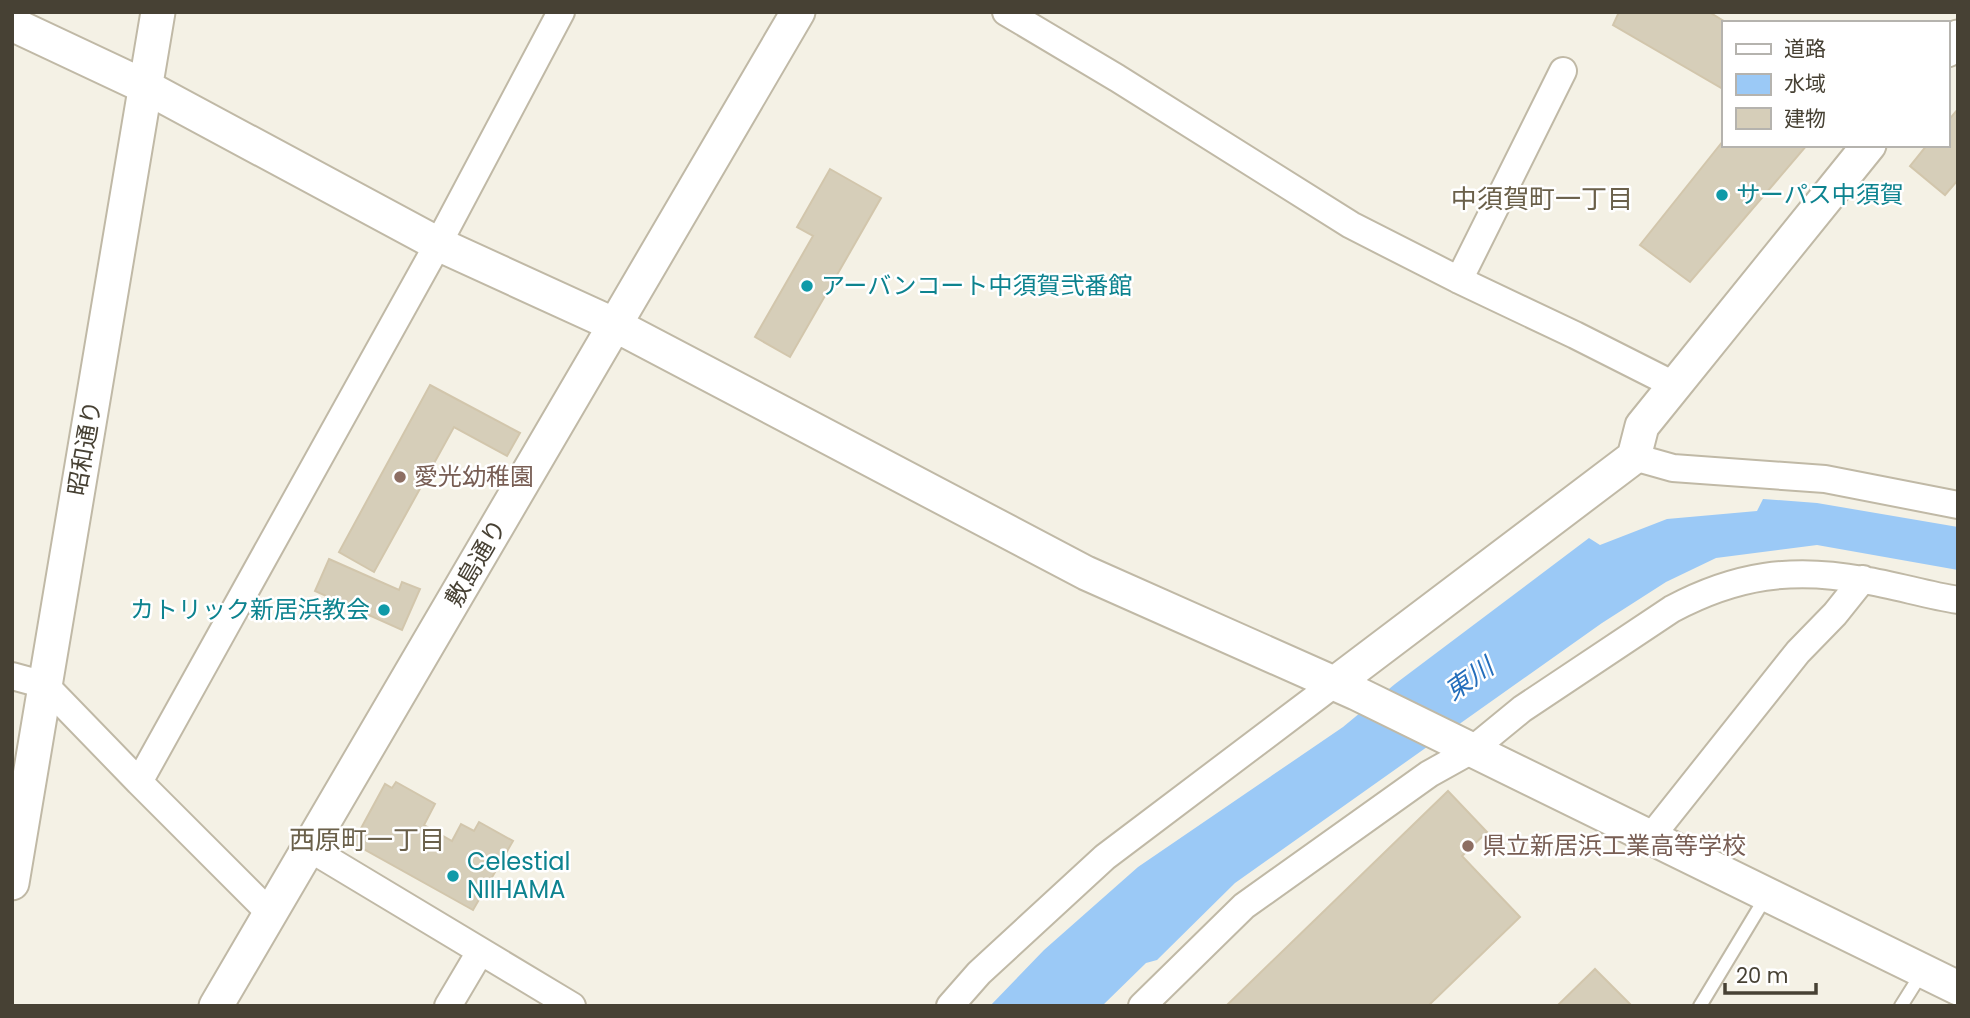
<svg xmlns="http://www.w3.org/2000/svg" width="1970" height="1018" viewBox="0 0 1970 1018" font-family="Poppins,'Noto Sans JP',sans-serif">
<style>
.water{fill:#9bc9f6}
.building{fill:#d6ceb9;stroke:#d2c6ac;stroke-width:2}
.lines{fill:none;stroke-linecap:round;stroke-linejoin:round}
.service-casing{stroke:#c0b9a6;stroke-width:16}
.minor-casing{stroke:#c0b9a6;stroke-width:30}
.tertiary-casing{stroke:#c0b9a6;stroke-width:37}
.service{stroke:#fff;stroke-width:12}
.minor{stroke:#fff;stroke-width:26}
.tertiary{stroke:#fff;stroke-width:33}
.culture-dot{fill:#0f9aa8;stroke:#fff;stroke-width:2.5}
.education-dot{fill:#8d6e63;stroke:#fff;stroke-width:2.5}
.labels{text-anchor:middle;stroke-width:5;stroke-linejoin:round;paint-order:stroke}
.culture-label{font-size:24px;fill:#0d838f;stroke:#fff;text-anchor:start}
.street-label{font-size:24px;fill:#474134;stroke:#fff}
.education-label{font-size:24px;fill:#785e54;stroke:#fff;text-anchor:start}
.neighbourhood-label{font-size:26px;fill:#6a604a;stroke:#fff}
.water-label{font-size:26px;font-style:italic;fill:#246ebb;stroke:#fff}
</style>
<rect width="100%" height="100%" fill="#f4f1e5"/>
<path class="water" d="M 1763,499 L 1817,503 L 1958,527 L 1958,570 L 1817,545 L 1716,558 L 1666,582 L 1602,623 L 1235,883 L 1157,960 L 1146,963 L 1102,1006 L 990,1006 L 1044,950 L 1138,867 L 1343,727 L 1395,684 L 1589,538 L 1600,545 L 1667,519 L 1757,511 Z"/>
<path class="building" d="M 1619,12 L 1709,12 L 1727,23 L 1723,23 L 1723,89 L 1613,25 Z
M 1958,109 L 1958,180 L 1945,195 L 1910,166 L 1927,145 L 1947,145 L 1947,122 Z
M 1723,141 L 1723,145 L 1807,145 L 1690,282 L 1640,245 Z
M 830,169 L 881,198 L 790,357 L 755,337 L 813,236 L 797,227 Z
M 430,385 L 520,433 L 507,456 L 454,427 L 374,572 L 339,552 Z
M 329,559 L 399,590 L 402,582 L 420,589 L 402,630 L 315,591 Z
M 396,782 L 435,804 L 424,825 L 452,841 L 461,824 L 474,831 L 479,822 L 513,841 L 473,910 L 353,843 L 385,784 L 392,788 Z
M 1448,791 L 1487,832 L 1462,856 L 1520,917 L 1428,1006 L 1226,1006 Z
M 1595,969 L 1632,1006 L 1557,1006 Z"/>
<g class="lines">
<defs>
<path id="service" d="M 1700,1006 L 1767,895
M 1901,1006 L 1923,971"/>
<path id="minor" d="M 1006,12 L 1117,78 L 1351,225 L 1459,280 L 1575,335 L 1674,385
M 1459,280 L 1563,71
M 1634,457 L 1673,468 L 1825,479 L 1958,505
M 12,676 L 45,685 L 139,782
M 1650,838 L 1798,652 L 1835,614 L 1863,579
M 309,848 L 572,1006
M 270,913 L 139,782 L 438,244 L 561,12
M 448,1006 L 480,952
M 950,1006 L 979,973 L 1105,857 L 1334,684
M 1142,1006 L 1244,906 L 1429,774 L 1472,750 L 1522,709 L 1672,609 C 1736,575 1792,567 1863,580 C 1895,585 1926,595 1958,600"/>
<path id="tertiary" d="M 12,24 L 146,87 L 438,244 L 615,325 L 1086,573 L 1356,693 L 1958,988
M 1947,50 L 1958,37
M 1334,684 L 1634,457 L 1642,426 L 1869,145
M 12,883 L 158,12
M 216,1006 L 798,12"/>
</defs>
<use href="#service" class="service-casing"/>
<use href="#minor" class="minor-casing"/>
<use href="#tertiary" class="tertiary-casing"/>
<use href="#service" class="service"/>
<use href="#minor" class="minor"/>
<use href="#tertiary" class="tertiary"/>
</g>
<g class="culture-dot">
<circle cx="1722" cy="195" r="7"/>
<circle cx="807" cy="286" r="7"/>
<circle cx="384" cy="610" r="7"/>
<circle cx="453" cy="876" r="7"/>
</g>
<g class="education-dot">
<circle cx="400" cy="477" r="7"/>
<circle cx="1468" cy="846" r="7"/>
</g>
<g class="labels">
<g class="culture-label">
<text x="1736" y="203">サーパス中須賀</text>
<text x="821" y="294">アーバンコート中須賀弐番館</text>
<text x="370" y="618" text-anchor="end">カトリック新居浜教会</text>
<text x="467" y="870">Celestial<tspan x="467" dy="28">NIIHAMA</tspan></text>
</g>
<g class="street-label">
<text transform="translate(85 448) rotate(-80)" y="8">昭和通り</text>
<text transform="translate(476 563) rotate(-60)" y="8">敷島通り</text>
</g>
<g class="education-label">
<text x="414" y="485">愛光幼稚園</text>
<text x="1482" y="854">県立新居浜工業高等学校</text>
</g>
<g class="neighbourhood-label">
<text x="1542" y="208">中須賀町一丁目</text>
<text x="367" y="849">西原町一丁目</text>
</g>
<g class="water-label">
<text transform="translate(1469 679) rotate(-35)" y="9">東川</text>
</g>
</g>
<rect width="1970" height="1018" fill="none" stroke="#474134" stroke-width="28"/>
<rect x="1722" y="21" width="228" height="126" fill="#ffffff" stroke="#b5b3ae" stroke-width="2"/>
<rect x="1736" y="44" width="35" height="10" fill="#ffffff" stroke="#b5b3ae" stroke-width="2"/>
<text x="1784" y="56" font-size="21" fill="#474134">道路</text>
<rect x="1736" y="74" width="35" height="21" fill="#9bc9f6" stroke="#b5b3ae" stroke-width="2"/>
<text x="1784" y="91" font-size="21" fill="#474134">水域</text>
<rect x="1736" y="108" width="35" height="21" fill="#d6ceb9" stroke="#b5b3ae" stroke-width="2"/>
<text x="1784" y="126" font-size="21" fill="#474134">建物</text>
<path d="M1725 983v10h91v-10" fill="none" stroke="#474134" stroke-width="3.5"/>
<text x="1736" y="983" font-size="21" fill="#474134" stroke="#ffffff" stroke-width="5" paint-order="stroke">20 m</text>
</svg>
